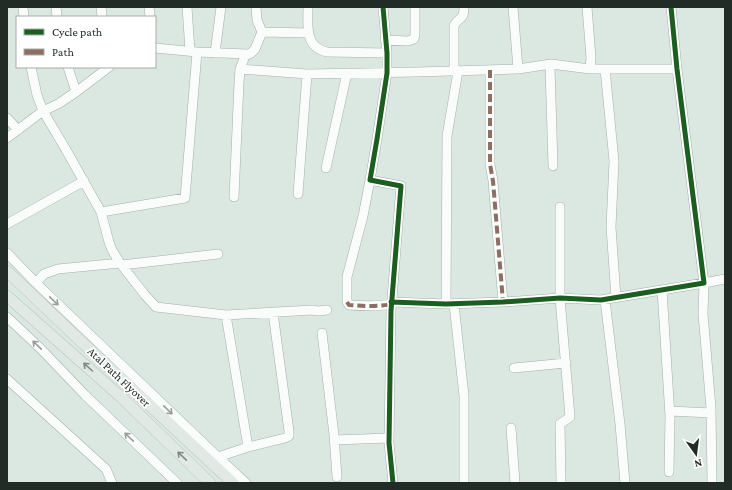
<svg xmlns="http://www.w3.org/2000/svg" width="732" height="490" viewBox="0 0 732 490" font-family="'Crimson Pro',serif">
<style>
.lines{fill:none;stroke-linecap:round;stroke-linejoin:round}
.minor-casing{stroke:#a6b0ab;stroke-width:10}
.major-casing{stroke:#bdc5c1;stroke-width:12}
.minor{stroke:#f9fcfa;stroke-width:9}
.major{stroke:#e0e9e4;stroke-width:11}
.quiet{stroke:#8d6e63;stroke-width:4;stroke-dasharray:8 4;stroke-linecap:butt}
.cycleway-casing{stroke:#fff;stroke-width:8}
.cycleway{stroke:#1b5e20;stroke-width:5}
.oneway{stroke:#989e9b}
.oneway2{stroke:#818a86}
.labels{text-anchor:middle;stroke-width:3.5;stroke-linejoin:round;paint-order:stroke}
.street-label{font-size:12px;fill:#222c27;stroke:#fff}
</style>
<rect width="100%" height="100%" fill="#dae8e1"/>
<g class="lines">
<defs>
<path id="minor" d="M 56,7 L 57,17
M 101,7 L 102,17
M 149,7 L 150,17
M 187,7 L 190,51
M 256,7 L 257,20 L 262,32
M 308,7 C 308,25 304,47 327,52 L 387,53
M 383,7 L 387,53 L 387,73 L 377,139 L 370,180 L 401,186 L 391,311 L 389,443 L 393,483
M 513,7 L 518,69
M 587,7 L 591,58 L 590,69
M 23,8 L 24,17
M 385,40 L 408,41 L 414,39 L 415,35 L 415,7
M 155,48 L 197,52 L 247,54
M 215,53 L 221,7
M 551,64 L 550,67 L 553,166
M 31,67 L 37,95 L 43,111 L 65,148 L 101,212 L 109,242 L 112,250 L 120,263 L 145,295 L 156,307 L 226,315 L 312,310 L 318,311 L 327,310
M 68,67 L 76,92
M 240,69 L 307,74 L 416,72 L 518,69 L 551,64 L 590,69 L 677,69
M 605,69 L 614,161 L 611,227 L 616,298
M 490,70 L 490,164 L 493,181 L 503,302
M 454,71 L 454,26 C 458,16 464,22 464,7
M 7,118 L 18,130
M 7,138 L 43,111 L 58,104 L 76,92 L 109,67
M 326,168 L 347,73
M 370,180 L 363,216 L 347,277 L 347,302 L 349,305 C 363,306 378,307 391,304
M 298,194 L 307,74
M 234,197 L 239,83 L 240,69 L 245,56 L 251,53 L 255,49 L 262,32 L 308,33
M 560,207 L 560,298 L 570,417 L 560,424 L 561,483
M 101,212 L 185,198 L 197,52
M 7,224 L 84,181
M 7,253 L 36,283 L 218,457 L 246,483
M 122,265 L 218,254
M 36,283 L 44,274 L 58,269 L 120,263
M 662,290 L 670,416 L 669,472
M 605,300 L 620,424 L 625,483
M 391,302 L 446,304 L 503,302 L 560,298 L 601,300 L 704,283 L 677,69 L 671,7
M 446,304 L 447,136 L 458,71
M 454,304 L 464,396 L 464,483
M 226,315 L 248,447
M 7,317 L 40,348 L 85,395 L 177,483
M 322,333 L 334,435 L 337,477
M 514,368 L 566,363
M 7,379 L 106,469 L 112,483
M 670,411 L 711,413
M 511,428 L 515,483
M 334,440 L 389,438
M 218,457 L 248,447 L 285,438 L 289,436 L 289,431 L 273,313
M 712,483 L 711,408 L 703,314 L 704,283 L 725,279"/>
<path id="major" d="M 7,271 L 71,332 L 233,483
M 7,296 L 121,397 L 210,483"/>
</defs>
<use href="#minor" class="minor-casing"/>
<use href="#major" class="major-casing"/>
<use href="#minor" class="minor"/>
<use href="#major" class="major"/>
<path class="quiet" d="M 490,70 L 490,164 L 493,181 L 503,302
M 347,302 L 349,305 C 363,306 378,307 391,304"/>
<defs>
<path id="cycleway" d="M 383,7 L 387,53 L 387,73 L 377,139 L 370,180 L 401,186 L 391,311 L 389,443 L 393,483
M 391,302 L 446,304 L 503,302 L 560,298 L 601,300 L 704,283 L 677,69 L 671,7"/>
</defs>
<use href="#cycleway" class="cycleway-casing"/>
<use href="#cycleway" class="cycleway"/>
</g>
<defs><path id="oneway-shaft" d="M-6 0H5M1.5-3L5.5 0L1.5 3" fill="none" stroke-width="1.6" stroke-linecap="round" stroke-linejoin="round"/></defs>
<g class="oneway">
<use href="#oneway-shaft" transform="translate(54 301) rotate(44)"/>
<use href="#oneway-shaft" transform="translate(37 345) rotate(-136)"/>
<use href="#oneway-shaft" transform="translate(168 410) rotate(44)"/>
<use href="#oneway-shaft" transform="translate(129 437) rotate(-136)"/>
</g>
<g class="oneway2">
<use href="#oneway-shaft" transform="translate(88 367) rotate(-138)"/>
<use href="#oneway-shaft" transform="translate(182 456) rotate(-136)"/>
</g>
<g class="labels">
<g class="street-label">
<text transform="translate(119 377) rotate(43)" y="4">Atal Path Flyover</text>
</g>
</g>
<rect width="732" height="490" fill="none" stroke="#222c27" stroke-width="16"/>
<rect x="16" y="16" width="140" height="52" fill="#ffffff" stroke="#a7aba9"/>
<rect x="24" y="29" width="20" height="6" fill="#1b5e20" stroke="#a7aba9"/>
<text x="52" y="36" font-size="12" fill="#222c27">Cycle path</text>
<rect x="24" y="49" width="20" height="6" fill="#8d6e63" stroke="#a7aba9"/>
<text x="52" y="56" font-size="12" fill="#222c27">Path</text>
<g transform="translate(696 454) rotate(166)" stroke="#ffffff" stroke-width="3" paint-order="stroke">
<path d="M0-3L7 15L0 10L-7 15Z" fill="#222c27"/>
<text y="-6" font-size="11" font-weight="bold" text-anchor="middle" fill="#222c27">N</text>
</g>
</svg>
